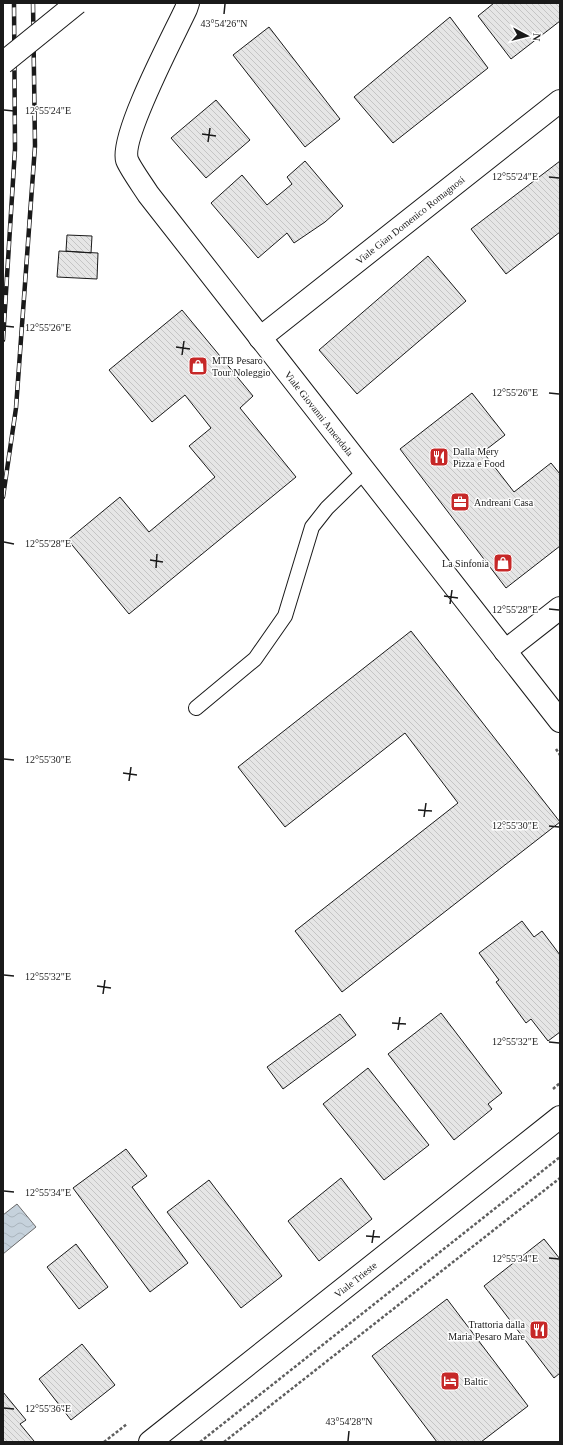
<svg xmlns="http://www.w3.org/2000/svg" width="563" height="1445" viewBox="0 0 563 1445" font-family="Georgia,serif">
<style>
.water{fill:url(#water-waves);stroke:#6a6a6a}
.building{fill:url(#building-back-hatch);stroke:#1a1a1a}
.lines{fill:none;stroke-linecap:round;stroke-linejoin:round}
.lane-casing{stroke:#1a1a1a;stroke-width:16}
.street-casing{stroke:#1a1a1a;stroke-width:24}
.path{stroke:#5f5f5f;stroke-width:2.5;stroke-dasharray:3 2;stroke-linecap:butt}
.lane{stroke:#fff;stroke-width:14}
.street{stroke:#fff;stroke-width:22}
.rail-casing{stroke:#1a1a1a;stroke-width:4.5}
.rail{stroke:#fff;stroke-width:3;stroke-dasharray:9;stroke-linecap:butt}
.primary-bridge-casing{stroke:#1a1a1a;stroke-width:24;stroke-linecap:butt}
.primary-bridge{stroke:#fff;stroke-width:22}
.ticks{fill:none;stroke:#1a1a1a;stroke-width:1.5}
.labels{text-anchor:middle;stroke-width:3;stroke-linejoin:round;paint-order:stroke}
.street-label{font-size:10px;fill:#1a1a1a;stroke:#fff}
.poi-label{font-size:10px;fill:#1a1a1a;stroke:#fff;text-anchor:start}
.ticks-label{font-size:10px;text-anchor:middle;fill:#1a1a1a;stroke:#fff;stroke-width:3;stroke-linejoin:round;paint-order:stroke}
</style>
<defs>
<pattern id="water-waves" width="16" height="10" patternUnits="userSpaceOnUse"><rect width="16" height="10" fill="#c6d2dc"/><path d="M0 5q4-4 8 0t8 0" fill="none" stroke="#aab4bc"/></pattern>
<pattern id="building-back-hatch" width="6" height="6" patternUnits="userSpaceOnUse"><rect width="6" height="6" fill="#e6e6e6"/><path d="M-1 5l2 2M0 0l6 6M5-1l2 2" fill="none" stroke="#c5c5c5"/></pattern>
</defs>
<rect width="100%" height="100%" fill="#fff"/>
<path class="water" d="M 17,1204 L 36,1227 L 3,1254 L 3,1215 Z"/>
<path class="building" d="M 494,3 L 560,3 L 560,21 L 511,59 L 478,16 Z
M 450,17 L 488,68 L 393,143 L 354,97 Z
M 269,27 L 340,119 L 305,147 L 233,55 Z
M 216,100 L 250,140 L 206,178 L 171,138 Z
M 305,161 L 343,206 L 325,222 L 294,243 L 287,233 L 258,258 L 211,203 L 242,175 L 267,205 L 292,184 L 287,177 Z
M 560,161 L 560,232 L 506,274 L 471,229 Z
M 67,235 L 92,236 L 91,253 L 66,251 Z
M 59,251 L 98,253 L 97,279 L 57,277 Z
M 428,256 L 466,301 L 357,394 L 319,350 Z
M 182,310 L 253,396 L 240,408 L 296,477 L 129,614 L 68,540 L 120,497 L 149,532 L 215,477 L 189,446 L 211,428 L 185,395 L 152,422 L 109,370 Z
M 472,393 L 505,435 L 483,452 L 514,492 L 551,463 L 560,474 L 560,546 L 506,588 L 400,449 Z
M 411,631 L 560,822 L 342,992 L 295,931 L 458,803 L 405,733 L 285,827 L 238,767 Z
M 522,921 L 534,937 L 542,931 L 560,955 L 560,1032 L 548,1041 L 531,1019 L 526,1023 L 496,982 L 499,980 L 479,953 Z
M 441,1013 L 502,1093 L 488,1104 L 492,1109 L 454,1140 L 388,1054 Z
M 340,1014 L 356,1035 L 283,1089 L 267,1067 Z
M 368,1068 L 429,1145 L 384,1180 L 323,1104 Z
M 126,1149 L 147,1176 L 132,1187 L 188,1263 L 150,1292 L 73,1188 Z
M 341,1178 L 372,1219 L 319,1261 L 288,1221 Z
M 209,1180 L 282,1276 L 241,1308 L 167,1212 Z
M 544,1239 L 560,1259 L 560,1373 L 554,1378 L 484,1286 Z
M 76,1244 L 108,1287 L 79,1309 L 47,1267 Z
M 447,1299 L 528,1406 L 481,1442 L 437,1442 L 372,1356 Z
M 82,1344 L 115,1385 L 71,1420 L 39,1379 Z
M 3,1392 L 26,1420 L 20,1424 L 34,1441 L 32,1442 L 3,1442 Z"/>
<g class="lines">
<defs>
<path id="lane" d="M 196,708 L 255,659 L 285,616 L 312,527 L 327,508 L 364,472"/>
<g id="street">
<path id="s1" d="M 188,3 L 186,9 C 174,35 120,136 127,160 C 130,168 143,186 148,194 L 560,721"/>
<path id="s2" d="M 260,338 L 560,101"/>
<path d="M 505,651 L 560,608"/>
<path id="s3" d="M 150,1442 L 560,1117"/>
</g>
</defs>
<use href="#lane" class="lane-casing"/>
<use href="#street" class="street-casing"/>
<path class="path" d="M 556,749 L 560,755
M 553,1089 L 560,1083
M 104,1442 L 127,1424
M 200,1442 L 560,1157
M 224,1442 L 560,1178"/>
<use href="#lane" class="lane"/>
<use href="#street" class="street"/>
<defs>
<path id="rail" d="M 3,340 L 15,149 L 14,3
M 3,497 L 16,408 L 35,146 L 33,3"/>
</defs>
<use href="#rail" class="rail-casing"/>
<use href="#rail" class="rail"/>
<defs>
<path id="primary-bridge" d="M 3,63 L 77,3"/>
</defs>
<use href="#primary-bridge" class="primary-bridge-casing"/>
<use href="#primary-bridge" class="primary-bridge"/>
</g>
<path class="ticks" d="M 224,14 L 225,4M 4,110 L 14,111M 202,134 L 216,136M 208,142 L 210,128M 549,177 L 559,178M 4,326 L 14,327M 176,347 L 190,349M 182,355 L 184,341M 549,393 L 559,394M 4,542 L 14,544M 150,560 L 163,562M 156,568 L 157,554M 444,596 L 458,598M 450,604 L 452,590M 549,609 L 559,610M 4,759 L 14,760M 123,773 L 137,775M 129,781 L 131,767M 418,810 L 432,811M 424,817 L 426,803M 549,826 L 559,827M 4,975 L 14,976M 97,986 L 111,988M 103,994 L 105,980M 392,1023 L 406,1024M 398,1030 L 400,1017M 549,1042 L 559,1043M 4,1191 L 14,1192M 366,1236 L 380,1237M 372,1243 L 374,1230M 549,1258 L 559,1259M 4,1408 L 14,1409M 348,1441 L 349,1431"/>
<defs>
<symbol id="shop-square" viewBox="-11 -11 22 22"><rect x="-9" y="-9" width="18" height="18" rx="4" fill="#c62828" stroke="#fff"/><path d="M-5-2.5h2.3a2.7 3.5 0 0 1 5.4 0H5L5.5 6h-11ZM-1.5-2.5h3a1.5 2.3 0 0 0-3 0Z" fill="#fff"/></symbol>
<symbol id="restaurant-square" viewBox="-11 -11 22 22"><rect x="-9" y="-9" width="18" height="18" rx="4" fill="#c62828" stroke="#fff"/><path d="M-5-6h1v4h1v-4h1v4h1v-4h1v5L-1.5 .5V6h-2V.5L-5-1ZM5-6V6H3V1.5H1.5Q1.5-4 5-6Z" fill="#fff"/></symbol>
<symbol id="office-square" viewBox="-11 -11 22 22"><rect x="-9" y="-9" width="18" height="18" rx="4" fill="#c62828" stroke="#fff"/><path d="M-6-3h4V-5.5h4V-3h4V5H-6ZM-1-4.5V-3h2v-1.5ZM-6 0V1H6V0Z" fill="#fff"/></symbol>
<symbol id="hotel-square" viewBox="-11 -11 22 22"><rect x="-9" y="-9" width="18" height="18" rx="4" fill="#c62828" stroke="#fff"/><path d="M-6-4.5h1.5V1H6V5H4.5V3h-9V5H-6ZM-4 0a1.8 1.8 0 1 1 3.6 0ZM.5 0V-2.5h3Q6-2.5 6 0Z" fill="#fff"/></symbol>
</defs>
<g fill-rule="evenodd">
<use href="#shop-square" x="187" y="355" width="22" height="22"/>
<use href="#restaurant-square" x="428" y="446" width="22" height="22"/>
<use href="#office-square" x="449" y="491" width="22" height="22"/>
<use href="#shop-square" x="492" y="552" width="22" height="22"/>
<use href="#restaurant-square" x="528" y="1319" width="22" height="22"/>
<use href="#hotel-square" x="439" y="1370" width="22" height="22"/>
</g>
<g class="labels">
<g class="street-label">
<text dy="4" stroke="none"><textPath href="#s2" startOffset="191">Viale Gian Domenico Romagnosi</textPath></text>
<text dy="4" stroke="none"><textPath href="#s1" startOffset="488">Viale Giovanni Amendola</textPath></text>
<text dy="4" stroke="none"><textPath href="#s3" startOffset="262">Viale Trieste</textPath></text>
</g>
<g class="poi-label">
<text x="212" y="364">MTB Pesaro<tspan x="212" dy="12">Tour Noleggio</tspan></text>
<text x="453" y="455">Dalla Mery<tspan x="453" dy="12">Pizza e Food</tspan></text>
<text x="474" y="506">Andreani Casa</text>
<text x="489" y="567" text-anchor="end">La Sinfonia</text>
<text x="525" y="1328" text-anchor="end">Trattoria dalla<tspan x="525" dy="12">Maria Pesaro Mare</tspan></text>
<text x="464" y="1385">Baltic</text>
</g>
</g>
<g class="ticks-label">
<text x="224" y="27">43°54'26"N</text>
<text x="48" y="114">12°55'24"E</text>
<text x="515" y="180">12°55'24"E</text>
<text x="48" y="331">12°55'26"E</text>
<text x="515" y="396">12°55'26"E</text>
<text x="48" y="547">12°55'28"E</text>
<text x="515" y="613">12°55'28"E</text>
<text x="48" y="763">12°55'30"E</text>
<text x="515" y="829">12°55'30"E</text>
<text x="48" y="980">12°55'32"E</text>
<text x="515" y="1045">12°55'32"E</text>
<text x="48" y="1196">12°55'34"E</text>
<text x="515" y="1262">12°55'34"E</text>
<text x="48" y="1412">12°55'36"E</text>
<text x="349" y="1425">43°54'28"N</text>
</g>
<rect width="563" height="1445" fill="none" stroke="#1a1a1a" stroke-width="8"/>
<g transform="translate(527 36) rotate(97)" stroke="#ffffff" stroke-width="3" paint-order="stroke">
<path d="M0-3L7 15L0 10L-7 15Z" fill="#1a1a1a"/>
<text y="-6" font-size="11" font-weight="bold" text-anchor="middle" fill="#1a1a1a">N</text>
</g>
</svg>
